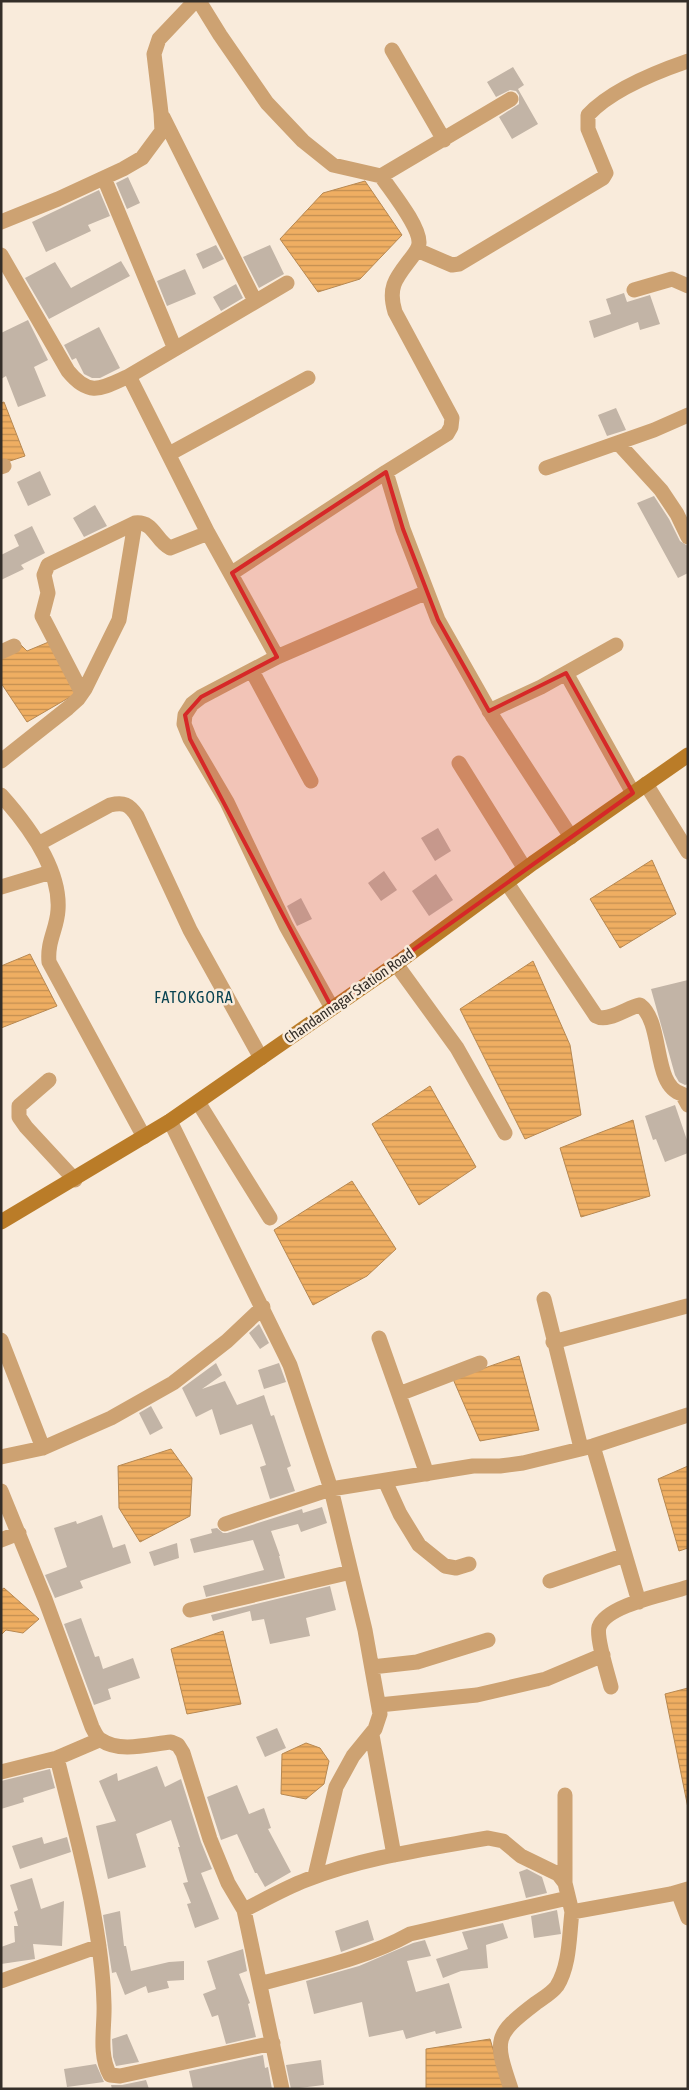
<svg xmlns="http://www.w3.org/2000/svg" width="689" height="2090" viewBox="0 0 689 2090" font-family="'Asap Condensed',sans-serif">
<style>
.water{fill:url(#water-rules);stroke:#b78851}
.building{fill:#c2b4a6}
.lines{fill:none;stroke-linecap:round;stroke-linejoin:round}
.street{stroke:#cda272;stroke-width:15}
.secondary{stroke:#ba7c28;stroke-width:15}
.marked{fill:#d62828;fill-opacity:0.2;stroke:#d62828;stroke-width:4;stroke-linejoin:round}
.labels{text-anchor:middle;stroke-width:5;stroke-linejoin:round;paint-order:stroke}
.street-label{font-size:15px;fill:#342e28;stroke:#f9ebdb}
.neighbourhood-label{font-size:16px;letter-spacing:1px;fill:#094351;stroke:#f9ebdb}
</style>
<defs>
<pattern id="water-rules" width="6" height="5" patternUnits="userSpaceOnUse" patternTransform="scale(1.25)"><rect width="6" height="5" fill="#efae62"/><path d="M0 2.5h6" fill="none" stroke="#c28e51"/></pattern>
</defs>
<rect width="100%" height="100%" fill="#f9ebdb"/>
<path class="water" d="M 365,181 L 402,235 L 360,279 L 318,292 L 280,239 L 323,193 Z
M 4,402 L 25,456 L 1,464 L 1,403 Z
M 16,640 L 27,651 L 51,641 L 77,693 L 27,722 L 1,683 L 1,648 Z
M 652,860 L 676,914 L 620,948 L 590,899 Z
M 30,954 L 57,1006 L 1,1028 L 1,966 Z
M 533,961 L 570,1045 L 581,1115 L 525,1139 L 460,1009 Z
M 430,1086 L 476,1167 L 419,1205 L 372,1124 Z
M 633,1120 L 650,1196 L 581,1217 L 560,1148 Z
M 352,1181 L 396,1249 L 367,1276 L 313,1305 L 274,1230 Z
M 519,1356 L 539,1430 L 480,1441 L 453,1379 Z
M 171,1449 L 192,1478 L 190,1516 L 140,1542 L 119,1508 L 118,1466 Z
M 688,1466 L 688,1548 L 679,1551 L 658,1479 Z
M 4,1588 L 39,1619 L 23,1633 L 6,1630 L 1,1635 L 1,1590 Z
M 223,1631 L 241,1704 L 187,1714 L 171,1649 Z
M 688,1688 L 688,1808 L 665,1694 Z
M 306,1743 L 320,1748 L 329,1761 L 324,1784 L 306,1799 L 281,1794 L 282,1754 Z
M 490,2039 L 505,2089 L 426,2089 L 426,2049 Z"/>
<path class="building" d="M 513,67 L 524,85 L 518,89 L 538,124 L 512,139 L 499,117 L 519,104 L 519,95 L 516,91 L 510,90 L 496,97 L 487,82 Z
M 128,177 L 140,203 L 127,209 L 116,183 Z
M 99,190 L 110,216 L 88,225 L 91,231 L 46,252 L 32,222 Z
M 216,245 L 224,259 L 203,269 L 196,254 Z
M 270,245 L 284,274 L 259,288 L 243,257 Z
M 121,261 L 130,276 L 49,319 L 25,278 L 55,262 L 71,288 Z
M 185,269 L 196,294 L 167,306 L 157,281 Z
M 236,284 L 243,298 L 221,311 L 213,297 Z
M 624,293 L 627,302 L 650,295 L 660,324 L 640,330 L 638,322 L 594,338 L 589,321 L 611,314 L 606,299 Z
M 28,320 L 48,360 L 34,367 L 46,396 L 18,407 L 6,376 L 1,379 L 1,333 Z
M 99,327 L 120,368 L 100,378 L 92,378 L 84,374 L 76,358 L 72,360 L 64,345 Z
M 616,408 L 626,430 L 607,436 L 598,415 Z
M 40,471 L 51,495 L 28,506 L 17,482 Z
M 654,496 L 669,519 L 680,541 L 688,546 L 688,573 L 678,578 L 637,503 Z
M 95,505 L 107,526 L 84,537 L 73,518 Z
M 32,526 L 45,553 L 21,565 L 24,569 L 1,580 L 1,555 L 19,546 L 14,535 Z
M 438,828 L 451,851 L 435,861 L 421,838 Z
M 384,871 L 397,890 L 381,901 L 368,883 Z
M 436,874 L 453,900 L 429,916 L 412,891 Z
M 301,898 L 312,919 L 297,926 L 287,906 Z
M 688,980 L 688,1084 L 685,1085 L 679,1082 L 675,1075 L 651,989 Z
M 675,1105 L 688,1143 L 688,1153 L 665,1162 L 656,1139 L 653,1140 L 645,1116 Z
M 259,1324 L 269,1343 L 260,1349 L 249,1333 Z
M 216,1363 L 222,1375 L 202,1389 L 225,1381 L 237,1405 L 264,1395 L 271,1416 L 274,1415 L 291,1466 L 287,1468 L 295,1491 L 270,1499 L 260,1467 L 266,1465 L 252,1424 L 220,1435 L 212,1409 L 196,1417 L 182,1388 Z
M 279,1363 L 286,1382 L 264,1389 L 258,1370 Z
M 151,1406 L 163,1428 L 150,1435 L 139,1413 Z
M 322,1507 L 327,1523 L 301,1532 L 298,1524 L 271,1531 L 280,1556 L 279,1556 L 285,1578 L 206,1597 L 203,1586 L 264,1570 L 253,1540 L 194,1553 L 190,1539 L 212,1533 L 211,1529 L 217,1528 L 223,1533 L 227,1533 L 302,1509 L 303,1513 Z
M 102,1515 L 113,1548 L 125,1544 L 131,1563 L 80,1581 L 83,1588 L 55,1598 L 45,1575 L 67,1567 L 54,1528 L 76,1521 L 77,1524 Z
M 177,1543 L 179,1558 L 154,1566 L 149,1552 Z
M 330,1586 L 336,1610 L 306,1618 L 310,1636 L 270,1644 L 264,1619 L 252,1621 L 250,1611 L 213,1621 L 211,1615 Z
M 81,1618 L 95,1657 L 99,1656 L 103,1669 L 133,1658 L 140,1678 L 108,1689 L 111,1699 L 94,1705 L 64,1624 Z
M 277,1728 L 286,1748 L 265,1757 L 256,1737 Z
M 157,1766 L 165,1787 L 181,1779 L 201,1842 L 212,1869 L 201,1873 L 219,1919 L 195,1928 L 187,1904 L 191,1903 L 183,1883 L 188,1882 L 178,1847 L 180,1847 L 171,1820 L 136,1834 L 146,1867 L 108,1879 L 96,1826 L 116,1821 L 99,1781 L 117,1773 L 118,1781 Z
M 50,1769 L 55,1788 L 23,1798 L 24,1802 L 1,1809 L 1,1781 Z
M 237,1785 L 249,1814 L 264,1808 L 271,1828 L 268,1829 L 291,1872 L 265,1887 L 257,1873 L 255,1873 L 237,1834 L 221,1840 L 207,1797 Z
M 42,1837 L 44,1844 L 67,1837 L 71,1852 L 20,1869 L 12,1846 Z
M 527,1869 L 542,1877 L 547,1893 L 526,1898 L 519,1872 Z
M 32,1878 L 41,1909 L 64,1901 L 62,1946 L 33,1944 L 35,1959 L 1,1964 L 1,1947 L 15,1942 L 14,1926 L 18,1926 L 14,1912 L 18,1910 L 10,1885 Z
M 557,1910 L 561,1934 L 534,1938 L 531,1916 Z
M 120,1911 L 124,1946 L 126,1946 L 131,1971 L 169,1962 L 184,1961 L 184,1980 L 167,1981 L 169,1988 L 148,1993 L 146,1986 L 125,1995 L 116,1972 L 112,1973 L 103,1915 Z
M 368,1920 L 374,1940 L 341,1952 L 335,1931 Z
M 503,1923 L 508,1938 L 486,1945 L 488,1968 L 461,1971 L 443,1978 L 436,1959 L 468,1949 L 462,1932 Z
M 425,1940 L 431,1956 L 407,1961 L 416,1992 L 449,1983 L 462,2028 L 436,2034 L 435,2031 L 406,2039 L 403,2030 L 369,2037 L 362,2002 L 314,2014 L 306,1981 L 359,1966 L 413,1943 Z
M 243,1949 L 247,1971 L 239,1974 L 250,2003 L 248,2004 L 256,2037 L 226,2044 L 218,2015 L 212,2017 L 203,1994 L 216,1989 L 207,1961 Z
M 127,2034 L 139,2062 L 116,2066 L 113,2057 L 112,2039 Z
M 263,2055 L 265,2068 L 268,2067 L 272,2089 L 193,2089 L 189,2071 Z
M 321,2060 L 324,2085 L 291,2089 L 286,2065 Z
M 96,2064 L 104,2082 L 67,2087 L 64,2069 Z
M 146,2080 L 149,2089 L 112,2089 L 111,2085 L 122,2085 Z"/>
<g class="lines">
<path class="street" d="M 199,1 L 220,35 L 267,103 L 303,141 L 333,165 L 381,176 C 391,191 420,226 419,243 C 419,248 415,253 412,257 C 397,277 387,286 395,312 L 452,418 L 451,427 L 447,434 L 386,472 L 403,529 L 438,620 L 493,717 L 571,837
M 392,50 L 444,140
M 163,117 L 255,301
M 381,176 L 511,99
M 104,178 L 175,349
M 1,222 L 58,199 L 123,169 L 142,158 L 162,131 L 161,113 L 154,54 L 159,39 L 195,1
M 417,250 L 452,265 L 459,264 L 603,178 L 606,173 L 588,129 L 588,115 C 611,90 656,72 688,61
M 1,255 L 68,371 C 90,398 102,388 129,376
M 634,290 L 672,279 L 688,286
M 618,443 L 661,490 L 677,514 L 688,537
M 169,454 L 308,378
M 1,467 L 4,466
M 546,468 L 654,430 L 688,415
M 232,573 L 386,472
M 1,652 L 14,646
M 277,657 L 208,533 L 129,376 L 287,283
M 252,671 L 311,781
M 566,673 L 633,793
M 82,693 L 42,616 L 48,593 L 44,575 L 48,565 L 135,523 C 154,521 155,540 170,548 L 208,533
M 489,711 L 541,687 L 616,645
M 1,761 L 68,708 L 78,699 L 85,689 L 119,620 L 135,523
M 459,763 L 525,869
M 646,784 L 688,852
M 1,795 C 27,824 61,869 58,910 C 57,929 47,941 49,962 L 144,1137
M 38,844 L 110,805 C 124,802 129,804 137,816 L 190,930 L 261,1058
M 507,883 L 596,1016 C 608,1023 628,1007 640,1005 C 664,1023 652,1086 682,1094 L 688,1105
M 1,887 L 51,872
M 396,964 L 457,1048 L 505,1133
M 332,1008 L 286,926 L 227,802 L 190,739 L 184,724 L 185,715 L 192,704 L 201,697 L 277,657 L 427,592
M 49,1080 L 19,1106 L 19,1117 L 26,1127 L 75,1180
M 198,1102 L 270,1218
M 170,1121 L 290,1365 L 331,1489 L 365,1630 L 380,1714 L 375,1729 L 353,1756 L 336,1787 L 315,1876
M 544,1299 L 581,1448
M 379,1338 L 427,1474
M 1,1340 L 43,1448
M 553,1342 L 687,1306
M 399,1394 L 480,1363
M 593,1446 L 639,1602
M 1,1457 L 43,1448 L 111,1418 L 173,1383 L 227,1341 L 263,1307
M 385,1481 L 400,1514 L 419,1545 L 445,1566 L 456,1568 L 469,1564
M 1,1491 L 45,1599 L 92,1727 C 94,1731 97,1738 101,1740 C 120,1753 150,1744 171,1742 L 178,1745 L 183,1753 L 210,1839 L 228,1883 L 244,1910 L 282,2089
M 225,1524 L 331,1489 L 473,1466 L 500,1466 L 523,1463 L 593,1446 L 688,1415
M 1,1540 L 19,1533
M 550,1581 L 625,1555
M 190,1610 L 351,1572
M 372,1667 L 417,1662 L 488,1640
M 611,1687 C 608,1675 596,1638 599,1627 C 606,1605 667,1594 688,1587
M 379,1705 L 477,1695 L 546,1679 L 603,1655
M 372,1735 L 394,1855
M 57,1758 C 76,1835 102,1924 104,2004 C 105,2027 98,2054 110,2075 L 120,2076 L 273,2043
M 1,1772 L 57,1758 L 99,1740
M 565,1883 L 565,1795
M 678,1892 L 688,1918
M 244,1910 C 264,1900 285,1888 306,1880 C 364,1857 427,1849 488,1838 L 503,1841 L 521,1856 L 558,1874 L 565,1883 L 572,1912 L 671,1894 L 688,1889
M 1,1981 L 99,1946
M 260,1984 C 310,1970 365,1959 410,1934 L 568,1898
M 511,2089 C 494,2039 494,2035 536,2003 C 543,1998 552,1993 557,1986 C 570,1965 569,1936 572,1912"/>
<path class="secondary" d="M 1,1222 L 170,1121 L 396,964 L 533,863 L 688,755"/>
</g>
<path class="marked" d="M 386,472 L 403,529 L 438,620 L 489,711 L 566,673 L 633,793 L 332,1008 L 190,739 L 185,715 L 201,697 L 277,657 L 232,573 Z"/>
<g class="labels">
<g class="street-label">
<text transform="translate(349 996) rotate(-35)" y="5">Chandannagar Station Road</text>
</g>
<g class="neighbourhood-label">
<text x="194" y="1003">FATOKGORA</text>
</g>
</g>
<rect width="689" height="2090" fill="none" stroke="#342e28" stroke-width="5"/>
</svg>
